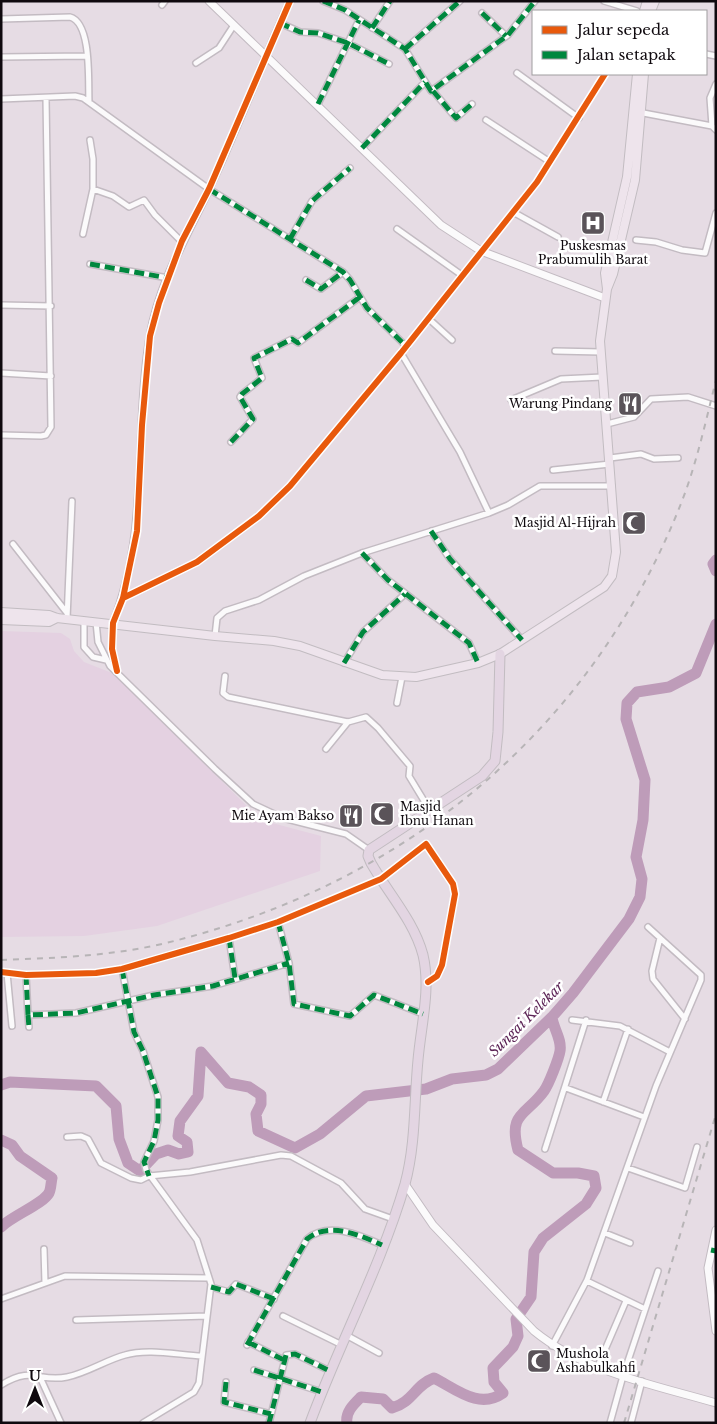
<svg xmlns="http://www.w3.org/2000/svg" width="717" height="1424" viewBox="0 0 717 1424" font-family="'Libre Baskerville',serif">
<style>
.built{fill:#e4d1e1}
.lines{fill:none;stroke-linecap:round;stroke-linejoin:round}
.river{stroke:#be9cb9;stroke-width:11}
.street-casing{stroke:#c3bbc2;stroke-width:8}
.secondary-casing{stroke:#c3bbc2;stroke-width:9}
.primary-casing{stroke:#c2bcc1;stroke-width:10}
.highway-casing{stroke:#c2bcc1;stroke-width:11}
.street{stroke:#fbfafb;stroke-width:5}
.secondary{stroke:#fbfafb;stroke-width:7}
.primary{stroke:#eee4ec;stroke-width:8}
.highway{stroke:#e3d5e2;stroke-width:9}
.rail{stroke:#b7b4b6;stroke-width:2;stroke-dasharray:6 6;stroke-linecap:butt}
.quiet{stroke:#00873e;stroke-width:5;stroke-dasharray:10 5;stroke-linecap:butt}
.cycleway-casing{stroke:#fff;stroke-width:9}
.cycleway{stroke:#e8590c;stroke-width:6}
.labels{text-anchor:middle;stroke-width:5;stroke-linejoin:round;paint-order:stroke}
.poi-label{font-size:12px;fill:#0f090e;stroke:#fff;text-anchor:end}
.water-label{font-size:14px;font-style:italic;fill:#5c2456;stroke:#fff}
</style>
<rect width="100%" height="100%" fill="#e6dce4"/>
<path class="built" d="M 1,631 L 61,633 L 70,639 L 74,651 L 84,662 L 112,673 L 256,815 L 272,823 L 321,836 L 320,871 L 157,926 L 84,936 L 1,937 Z"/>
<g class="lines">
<path class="river" d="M 716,560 L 713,564 L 716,571
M 1,1085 L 10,1082 L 96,1086 L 116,1106 L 119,1139 L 128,1163 L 140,1171 L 156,1154 L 168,1150 L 179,1154 L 188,1152 L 187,1142 L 178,1136 L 180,1121 L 198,1096 L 201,1052 L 228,1083 L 249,1087 L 261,1095 L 261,1104 L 256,1114 L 258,1131 L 295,1148 L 320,1134 L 366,1096 L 426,1089 L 452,1079 L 486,1075 L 498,1069 L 552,1017 L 573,993 L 629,919 L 640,897 L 642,879 L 636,857 L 643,820 L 645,780 L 626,719 L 627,703 L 637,692 L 669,687 L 696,673 L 716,624
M 1,1140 L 12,1145 L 20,1156 L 52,1178 C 51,1182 51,1189 49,1193 C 43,1204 12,1216 1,1227
M 347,1423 C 345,1412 354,1404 361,1397 L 383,1399 L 392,1408 C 413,1402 415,1385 434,1378 C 456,1389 479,1410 503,1393 L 494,1382 L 493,1368 L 513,1347 L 518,1336 L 516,1319 L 531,1297 L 534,1252 L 543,1238 L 586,1204 L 596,1188 L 594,1176 L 578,1173 L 553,1173 L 518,1150 C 508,1112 526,1116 544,1091 C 549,1084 559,1058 560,1051 C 562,1039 553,1028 552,1017"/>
<defs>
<path id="street" d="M 323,1 L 345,10 L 405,49 L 431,91 L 508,35 L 535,1
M 604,1 L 637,11
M 162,5 L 165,1
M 482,13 L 506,36
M 1,19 L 70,17 C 92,23 88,82 89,102
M 280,23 L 300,32 L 318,33 L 348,43 L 389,64
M 372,28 L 390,1
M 405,49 L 460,1
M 706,54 L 716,56
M 1,57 L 86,56
M 196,63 L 219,48 L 234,25
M 517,73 L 579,118
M 716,84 L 710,98 L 712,126 L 716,130
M 433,91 L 456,118 L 472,104
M 1,99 L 75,96 L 83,98 L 209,189 L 343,272 L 350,280 L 367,308 L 407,347
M 318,104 L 359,20
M 638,112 L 712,126
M 486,120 L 550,162
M 90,140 L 93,159 L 93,189
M 362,148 L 425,82
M 513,212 L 558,237
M 397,229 L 463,276
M 83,234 L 93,189 L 113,196 L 129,207 L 144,200 L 155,215 L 182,242
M 290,239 L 312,201 L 350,168
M 636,240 L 656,242 L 682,250 L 705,253 L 716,213
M 90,264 L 168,278
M 306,280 L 321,289 L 343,272
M 1,305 L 51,306
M 429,319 L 452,340
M 555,351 L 601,352
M 401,353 L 460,452 L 489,513
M 1,373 L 51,376
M 511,400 L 561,379 L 602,377
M 607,424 L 634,417 L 651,399 L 688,397 L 716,406
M 1,435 L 41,436 L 46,435 L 51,427 L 46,98
M 231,442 L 253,419 L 240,397 L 242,394 L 262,378 L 254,358 L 292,339 L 298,343 L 360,297
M 610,458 L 641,454 L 654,459 L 678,458
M 553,470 L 610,464
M 431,531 L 450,559 L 522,640
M 13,544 L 67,613
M 362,553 L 388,580 L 469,643 L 478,663
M 123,598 L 197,562 L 259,516 L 290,486 L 401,353 L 537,182 L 605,74
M 67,619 L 72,501
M 84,621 L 84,647 L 93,657 L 106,660
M 96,622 L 98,642 L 110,666 L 215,769 L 253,804 L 283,818 L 346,834 L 369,850
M 113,623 L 112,649 L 117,671
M 215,636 L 217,618 L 225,611 L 259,600 L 304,576 L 362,553 L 489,513 L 508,505 L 540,486 L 612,486
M 344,663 L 363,632 L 405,594
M 225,676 L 223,693 L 228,697 L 348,722 L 366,717 L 378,728 L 410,766 L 409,776 L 429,809
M 397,703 L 402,677
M 326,749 L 348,722
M 278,922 L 289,963 L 294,1004 L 350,1016 L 374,995 L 423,1014
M 229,938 L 235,978
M 660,938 L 652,971 L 653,979 L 685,1019
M 122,969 L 134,1032 L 143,1051 L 158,1097 L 158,1120 L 154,1141 L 144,1162 L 146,1170 L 197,1240 L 211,1284 L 201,1366 L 199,1383 L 194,1392 L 143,1423
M 1,972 L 26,975 L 96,973 L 122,969 L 229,938 L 278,922 L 381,879 L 426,844 L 453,884 L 455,894 L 442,965 L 437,976 L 428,982
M 7,973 L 12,1026
M 26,975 L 28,1015 L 76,1013 L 154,995 L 213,986 L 289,963
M 28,1015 L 29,1027
M 572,1020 L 620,1026 L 670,1052
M 566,1088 L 644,1117
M 603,1102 L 628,1029
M 67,1137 L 81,1136 L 88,1139 L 101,1163 L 131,1178 L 141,1180 L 149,1176 L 190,1172 L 281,1155 L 291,1156 L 341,1183 L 365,1209 L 393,1219
M 545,1149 L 586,1020
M 628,1168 L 685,1188 L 697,1147
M 605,1233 L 630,1243
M 44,1249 L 45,1283
M 587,1281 L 645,1309
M 211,1287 L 229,1292 L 236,1284 L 274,1299
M 1,1299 L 65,1276 L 208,1278
M 283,1316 L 342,1345
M 76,1320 L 207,1316
M 346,1335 L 379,1353
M 248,1342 L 284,1360
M 247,1345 L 307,1239 C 328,1221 360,1235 382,1245
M 552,1346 L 587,1280 L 656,1086 L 701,980 L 701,975 L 648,927
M 598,1366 L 626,1301
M 254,1370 L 322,1392
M 39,1375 L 61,1423
M 226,1382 L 224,1402 L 271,1414
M 1,1385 C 34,1365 38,1383 67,1377 C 87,1373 106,1360 125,1355 C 148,1348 178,1355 202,1356
M 269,1423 L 286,1355 L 295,1354 L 330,1371
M 610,1423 L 623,1376 L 658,1271
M 631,1423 L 642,1381"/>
<path id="secondary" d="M 209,1 L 441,225 L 481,251 L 605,298
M 113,623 C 150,531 134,431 150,336 C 159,283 187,236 209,189 C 238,127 262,63 290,1
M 405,1184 L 433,1225 L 534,1331 C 584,1372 655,1385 716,1403
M 716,1230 L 708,1268 L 716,1331"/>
<path id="primary" d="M 644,11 L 647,1
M 651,11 L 655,1
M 607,289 L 605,273 L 627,177 L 637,74
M 1,612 L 49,615 L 57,618 L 215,636 L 274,641 L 300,646 L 382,675 L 416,677 L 478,663 L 500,654 L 604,587 L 612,576 L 616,552 L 600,341 L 607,289 L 613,274 L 635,180 L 644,74
M 1,620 L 49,622 L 57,618"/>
<path id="highway" d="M 310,1423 C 340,1342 381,1266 405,1184 C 416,1143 414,1101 418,1060 C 421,1025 431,989 423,955 C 414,921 388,893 371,863 L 368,856 L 369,850 L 482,776 L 495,761 L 498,732 L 500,654"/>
</defs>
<use href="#street" class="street-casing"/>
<use href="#secondary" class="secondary-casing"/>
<use href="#primary" class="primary-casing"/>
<use href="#highway" class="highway-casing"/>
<use href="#street" class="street"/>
<use href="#secondary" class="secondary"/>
<use href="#primary" class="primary"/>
<use href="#highway" class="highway"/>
<path class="rail" d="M 1,960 C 56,958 112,956 166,943 C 404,885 592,731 682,501 C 697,462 706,420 716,380
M 624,1423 L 716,1114"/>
<path class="quiet" d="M 323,1 L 345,10 L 405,49 L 431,91 L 508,35 L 535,1
M 482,13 L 506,36
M 280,23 L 300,32 L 318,33 L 348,43 L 389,64
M 372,28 L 390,1
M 405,49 L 460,1
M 433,91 L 456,118 L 472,104
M 318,104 L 359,20
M 362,148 L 425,82
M 209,189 L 343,272 L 350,280 L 367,308 L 407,347
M 290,239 L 312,201 L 350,168
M 90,264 L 168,278
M 306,280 L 321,289 L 343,272
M 231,442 L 253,419 L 240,397 L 242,394 L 262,378 L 254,358 L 292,339 L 298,343 L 360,297
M 431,531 L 450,559 L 522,640
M 362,553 L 388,580 L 469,643 L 478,663
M 344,663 L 363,632 L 405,594
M 278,922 L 289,963 L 294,1004 L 350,1016 L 374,995 L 423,1014
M 229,938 L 235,978
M 122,969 L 134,1032 L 143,1051 L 158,1097 L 158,1120 L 154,1141 L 144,1162 L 149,1176
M 26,975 L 28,1015 L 76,1013 L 154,995 L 213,986 L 289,963
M 28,1015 L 29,1027
M 711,1250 L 716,1251
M 211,1287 L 229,1292 L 236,1284 L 274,1299
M 248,1342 L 284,1360
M 247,1345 L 307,1239 C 328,1221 360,1235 382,1245
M 254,1370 L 322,1392
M 226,1382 L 224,1402 L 271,1414
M 269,1423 L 286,1355 L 295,1354 L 330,1371"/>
<defs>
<path id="cycleway" d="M 123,598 L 197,562 L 259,516 L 290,486 L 401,353 L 537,182 L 605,74
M 117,671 L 112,649 L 113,623 L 123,598 L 137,531 L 142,425 L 150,336 L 159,303 L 182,241 L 209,189 L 290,1
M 1,972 L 26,975 L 96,973 L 122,969 L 229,938 L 278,922 L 381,879 L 426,844 L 453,884 L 455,894 L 442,965 L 437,976 L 428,982"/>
</defs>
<use href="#cycleway" class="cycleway-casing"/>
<use href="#cycleway" class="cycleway"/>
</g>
<defs>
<symbol id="hospital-square" viewBox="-11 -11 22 22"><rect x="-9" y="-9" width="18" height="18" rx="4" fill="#5a5359" stroke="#fff"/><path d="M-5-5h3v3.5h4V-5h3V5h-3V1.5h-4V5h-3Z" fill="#fff"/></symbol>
<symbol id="restaurant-square" viewBox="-11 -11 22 22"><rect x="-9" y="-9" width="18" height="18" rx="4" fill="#5a5359" stroke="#fff"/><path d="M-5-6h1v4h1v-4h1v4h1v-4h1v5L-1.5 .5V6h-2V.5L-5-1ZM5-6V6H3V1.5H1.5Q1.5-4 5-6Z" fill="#fff"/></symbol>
<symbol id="mosque-square" viewBox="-11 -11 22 22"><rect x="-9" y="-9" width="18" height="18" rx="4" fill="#5a5359" stroke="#fff"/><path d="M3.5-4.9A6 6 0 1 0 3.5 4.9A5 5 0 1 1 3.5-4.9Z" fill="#fff"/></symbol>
</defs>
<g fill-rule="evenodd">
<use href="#hospital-square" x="579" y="209" width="28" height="28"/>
<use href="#restaurant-square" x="616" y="390" width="28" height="28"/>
<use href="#mosque-square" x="620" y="509" width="28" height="28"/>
<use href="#mosque-square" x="368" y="800" width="28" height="28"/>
<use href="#restaurant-square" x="337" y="802" width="28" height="28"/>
<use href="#mosque-square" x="525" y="1347" width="28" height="28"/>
</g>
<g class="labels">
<g class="poi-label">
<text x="593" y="250" text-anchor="middle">Puskesmas<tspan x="593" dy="14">Prabumulih Barat</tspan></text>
<text x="612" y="408">Warung Pindang</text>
<text x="616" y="527">Masjid Al-Hijrah</text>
<text x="400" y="811" text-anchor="start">Masjid<tspan x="400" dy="14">Ibnu Hanan</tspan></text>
<text x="334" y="820">Mie Ayam Bakso</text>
<text x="556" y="1358" text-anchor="start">Mushola<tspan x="556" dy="14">Ashabulkahfi</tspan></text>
</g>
<g class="water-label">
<text transform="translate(526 1019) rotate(-45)" y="5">Sungai Kelekar</text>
</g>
</g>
<rect width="717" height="1424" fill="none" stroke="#0f090e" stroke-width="5"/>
<rect x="532" y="10" width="175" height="65" fill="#ffffff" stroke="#9f9d9f"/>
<rect x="542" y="26" width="25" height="8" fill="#e8590c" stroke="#9f9d9f"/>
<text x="577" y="35" font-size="15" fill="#0f090e">Jalur sepeda</text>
<rect x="542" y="51" width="25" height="8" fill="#00873e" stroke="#9f9d9f"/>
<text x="577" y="60" font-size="15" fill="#0f090e">Jalan setapak</text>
<g transform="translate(35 1389)" stroke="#ffffff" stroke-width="4" paint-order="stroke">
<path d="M0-4L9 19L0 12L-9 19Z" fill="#0f090e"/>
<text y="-8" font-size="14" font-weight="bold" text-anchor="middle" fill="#0f090e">U</text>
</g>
</svg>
